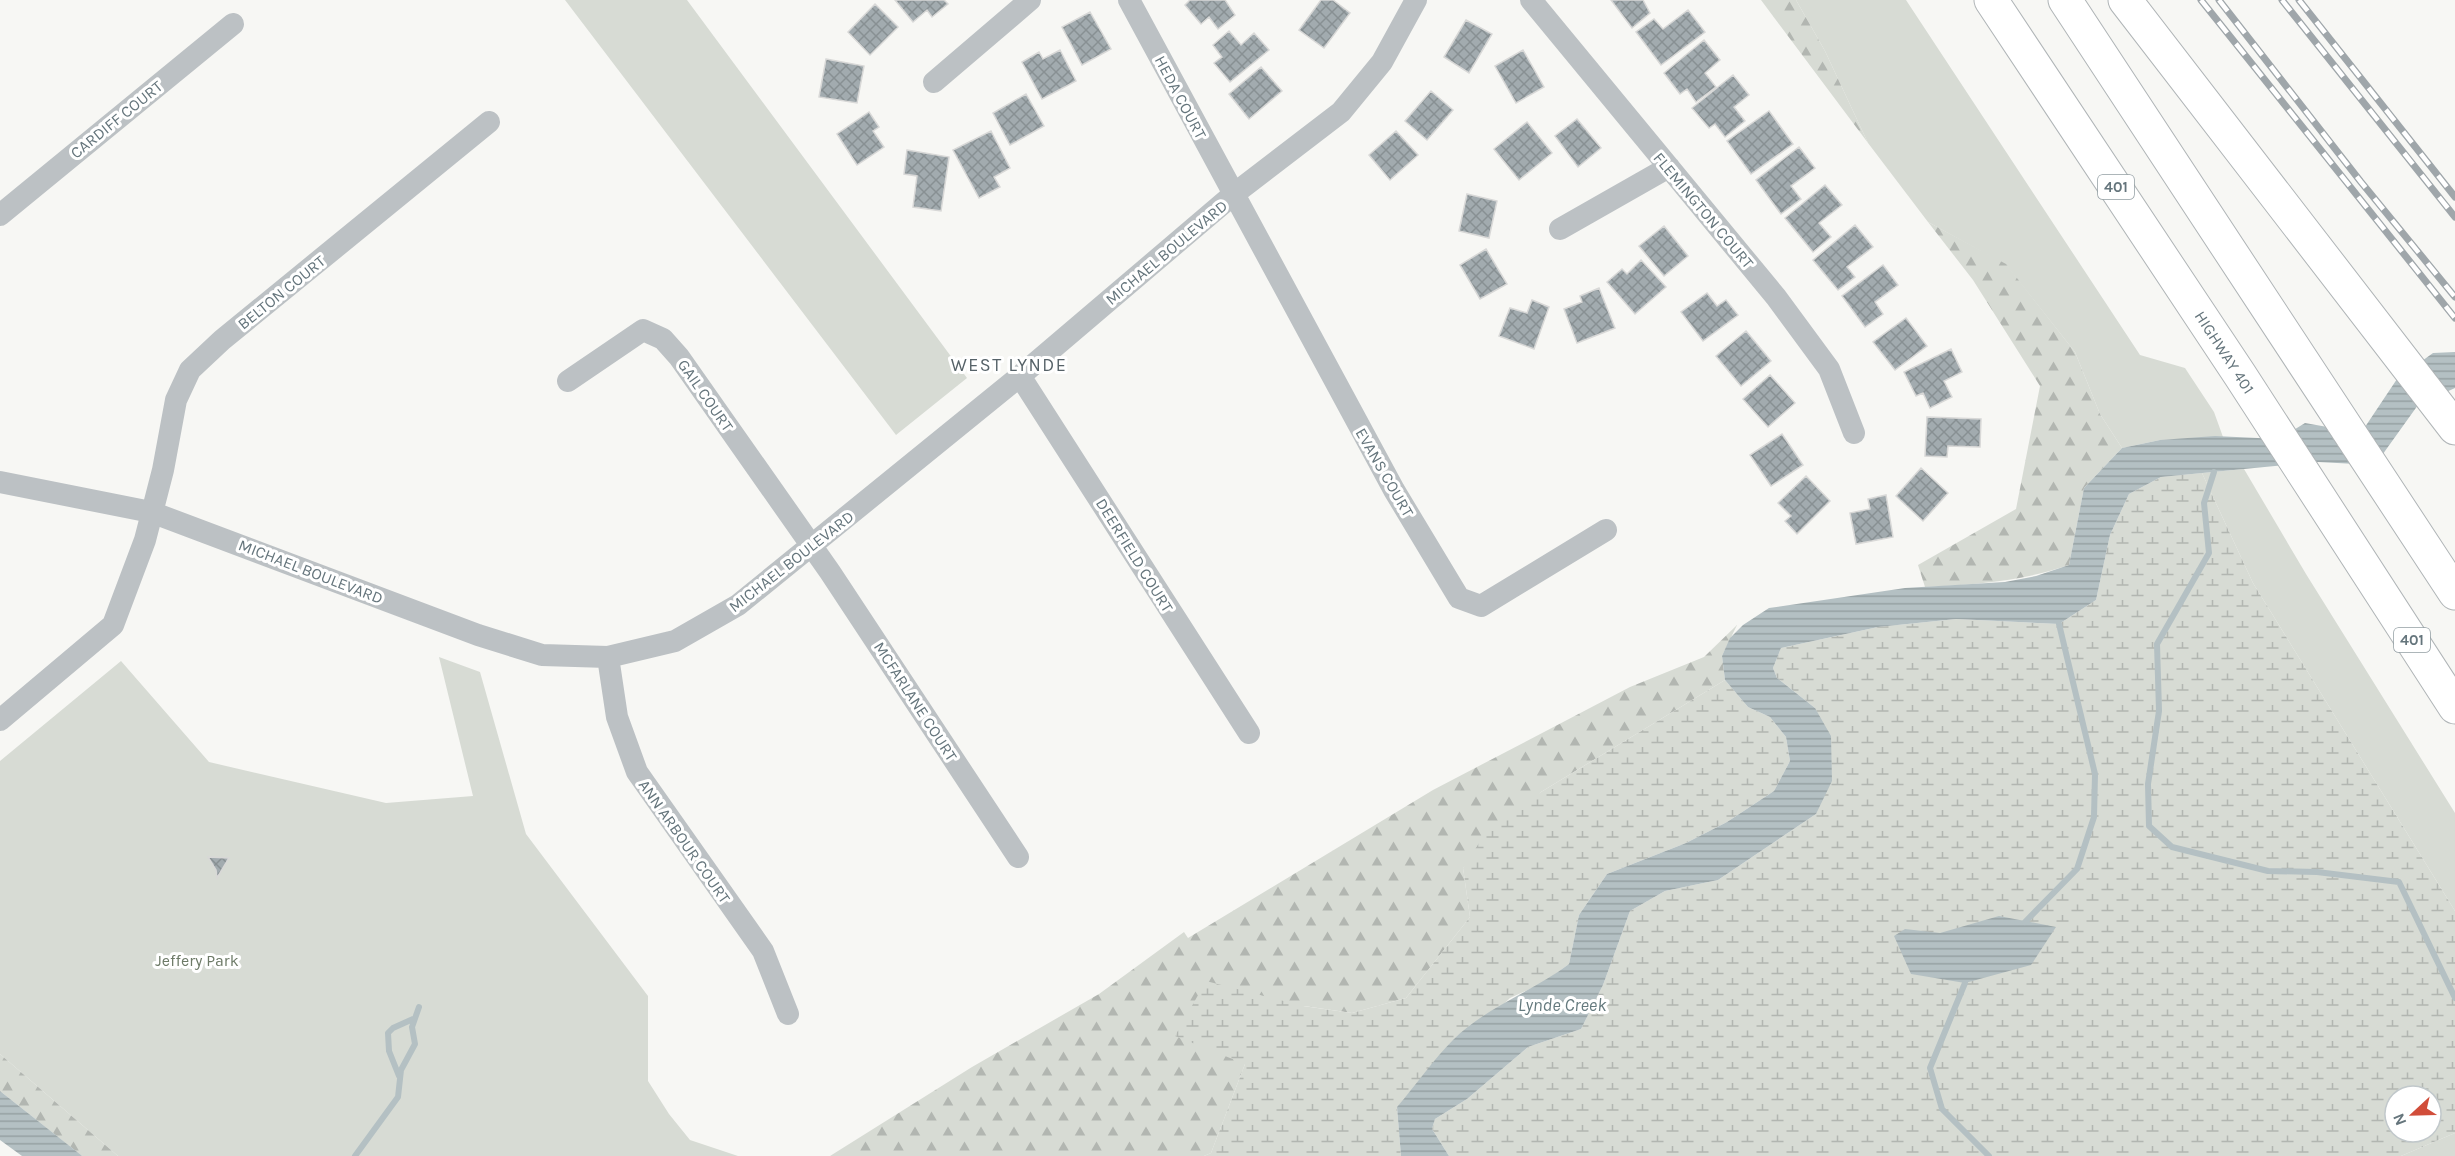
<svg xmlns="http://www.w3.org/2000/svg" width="2455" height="1156" viewBox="0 0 2455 1156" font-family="Karla,sans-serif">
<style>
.green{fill:#d7dbd4}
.forest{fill:url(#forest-firs)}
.wetland{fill:url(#wetland-marsh);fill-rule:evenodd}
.water{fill:url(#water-rules)}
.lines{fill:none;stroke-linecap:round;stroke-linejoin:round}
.stream{stroke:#b4c0c3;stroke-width:6}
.building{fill:url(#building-cross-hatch);stroke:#d8d8d7;stroke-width:1.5}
.highway-casing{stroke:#b0b5b7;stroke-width:35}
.minor{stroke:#bcc1c4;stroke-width:22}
.highway{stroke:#fff;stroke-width:33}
.rail-casing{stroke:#9fa6aa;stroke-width:7}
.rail{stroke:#fff;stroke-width:4.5;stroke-dasharray:14;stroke-linecap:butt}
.labels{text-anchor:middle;stroke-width:6;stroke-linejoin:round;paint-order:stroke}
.shield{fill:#fff;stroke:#939ea3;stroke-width:1.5}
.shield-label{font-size:15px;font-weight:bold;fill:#65757c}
.street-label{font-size:16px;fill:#65757c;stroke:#fff}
.park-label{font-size:16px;fill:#6d7a67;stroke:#fff}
.neighbourhood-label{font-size:18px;letter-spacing:1.5px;fill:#566268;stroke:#fff}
.water-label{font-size:18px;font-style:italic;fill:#657a7e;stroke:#fff}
</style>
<defs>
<pattern id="forest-firs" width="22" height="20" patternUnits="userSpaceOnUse" patternTransform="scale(1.5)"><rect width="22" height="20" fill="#d7dbd4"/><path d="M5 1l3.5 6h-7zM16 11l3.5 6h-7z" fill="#b2b6b1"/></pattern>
<pattern id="wetland-marsh" width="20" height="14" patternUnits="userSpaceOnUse" patternTransform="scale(1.5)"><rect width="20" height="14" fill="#d7dbd4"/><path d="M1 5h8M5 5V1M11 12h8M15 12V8" fill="none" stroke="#b2b6b1"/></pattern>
<pattern id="water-rules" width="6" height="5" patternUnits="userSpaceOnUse" patternTransform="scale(1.5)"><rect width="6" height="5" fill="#b4c0c3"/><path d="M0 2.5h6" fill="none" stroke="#96a1a3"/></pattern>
<pattern id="building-cross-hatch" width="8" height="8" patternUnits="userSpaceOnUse" patternTransform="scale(1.5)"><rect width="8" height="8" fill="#a2abaf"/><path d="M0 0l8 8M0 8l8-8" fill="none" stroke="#889093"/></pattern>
</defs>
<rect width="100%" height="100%" fill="#f7f7f4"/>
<path class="green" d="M 565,0 L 687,0 L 967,378 L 896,435 Z
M 1796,0 L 1906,0 L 2140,355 L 2185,368 L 2214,412 L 2223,437 L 2160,440 L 2122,448 L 2100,414 L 2075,352 L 2006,265 L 1928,222 L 1868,143 L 1825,51 Z
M 2244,469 L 2306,574 L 2455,813 L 2455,911 L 2253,583 L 2202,473 Z
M 439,657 L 480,672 L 526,834 L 648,996 L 648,1081 L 669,1114 L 690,1140 L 738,1156 L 118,1156 L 0,1054 L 0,761 L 121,661 L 209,762 L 386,803 L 473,796 Z
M 2455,1133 L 2455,1156 L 2401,1156 Z"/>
<path class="forest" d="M 1761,0 L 1796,0 L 1825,51 L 1868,143 Z
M 1928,222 L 2006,264 L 2075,352 L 2100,414 L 2122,448 L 2084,488 L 2069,565 C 2019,582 1977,584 1925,587 L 1918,565 L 2016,509 L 2040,386 L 1973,280 Z
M 1737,625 L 1722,656 L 1725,680 L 1541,792 L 1463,868 L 1470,917 L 1406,998 L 1352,1013 L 1304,1006 L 1245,1064 L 1211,1153 L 1204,1156 L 830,1156 L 972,1067 L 1099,994 L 1184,932 L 1188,938 L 1433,790 L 1630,687 L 1704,657 Z
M 0,1054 L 118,1156 L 82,1156 L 0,1091 Z"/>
<path class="wetland" d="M 2202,473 L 2253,583 L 2455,911 L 2455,1133 L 2401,1156 L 1449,1156 L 1432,1129 L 1435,1119 L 1467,1099 L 1528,1047 L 1581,1029 L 1603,985 L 1630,911 L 1665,891 L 1718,880 L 1816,814 L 1815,708 L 1777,678 L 1773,668 L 1781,648 L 1878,627 L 1956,619 L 2059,624 L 2096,600 L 2110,535 L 2129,494 L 2161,477 ZM 2395,1096 L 2431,1096 L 2431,1132 L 2395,1132 Z
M 1725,680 L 1748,707 L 1770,717 L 1786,737 L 1790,761 L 1774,791 L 1727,822 L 1686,843 L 1607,874 L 1579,915 L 1569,964 L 1543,983 L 1510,998 L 1397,1107 L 1401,1156 L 1204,1156 L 1211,1153 L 1245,1064 L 1175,1036 L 1206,981 L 1303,1006 L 1352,1013 L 1406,998 L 1470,917 L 1463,868 L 1488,829 L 1541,792 Z"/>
<path class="water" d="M 2455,352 L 2455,388 L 2418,405 L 2375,465 L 2318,462 L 2161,477 L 2129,494 L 2110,535 L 2096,600 L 2059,624 L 1956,619 L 1878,627 L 1781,648 L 1773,668 L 1777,678 L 1815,708 L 1831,736 L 1832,781 L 1816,814 L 1718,880 L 1665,891 L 1630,911 L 1603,985 L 1581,1029 L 1528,1047 L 1467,1099 L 1435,1119 L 1432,1129 L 1449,1156 L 1401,1156 L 1397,1107 C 1416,1085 1433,1060 1453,1040 C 1486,1007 1532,992 1569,964 L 1579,915 L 1607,874 L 1686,843 L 1727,822 L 1774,791 L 1790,761 L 1786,737 L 1770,717 L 1748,707 L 1725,680 L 1722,656 L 1730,638 L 1743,625 L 1769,608 L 1905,588 L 2005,582 L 2036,576 L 2069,565 L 2084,488 L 2122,448 L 2160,440 L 2215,436 L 2279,439 L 2305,423 L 2361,433 L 2397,379 L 2433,353 Z
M 1999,916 L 2056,927 L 2031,965 L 1965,983 L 1911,974 L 1894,936 L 1905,929 L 1940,933 Z
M 0,1091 L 81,1155 L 82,1156 L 22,1156 L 0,1140 Z"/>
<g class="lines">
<path class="stream" d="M 2214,472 L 2204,503 L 2209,553 L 2157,644 L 2159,711 L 2148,784 L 2149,826 L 2172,847 L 2268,871 L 2317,872 L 2399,882 L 2455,998
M 2025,922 L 2077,869 L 2094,817 L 2095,774 L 2059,624
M 1965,983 L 1930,1068 L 1942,1109 L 1989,1156
M 399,1076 L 389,1051 L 388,1033 L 393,1028 L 413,1019
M 355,1156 L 398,1097 L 401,1070 L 415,1044 L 412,1027 L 419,1007"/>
</g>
<path class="building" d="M 895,0 L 944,0 L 948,4 L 932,17 L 927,10 L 913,22 Z
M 1190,0 L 1225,0 L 1235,15 L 1218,29 L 1209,17 L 1201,24 L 1185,5 Z
M 1321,0 L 1333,0 L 1350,13 L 1324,48 L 1299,30 Z
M 1611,0 L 1643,0 L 1650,13 L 1632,28 Z
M 875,4 L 898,27 L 870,55 L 848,32 Z
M 1688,10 L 1705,32 L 1661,65 L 1636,32 L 1654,19 L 1663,29 Z
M 1090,12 L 1111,49 L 1082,65 L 1062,27 Z
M 1466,20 L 1492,34 L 1469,73 L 1444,57 Z
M 1229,31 L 1241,45 L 1254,33 L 1269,50 L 1230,82 L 1214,63 L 1222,57 L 1213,45 Z
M 1704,40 L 1720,60 L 1705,73 L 1716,87 L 1696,102 L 1687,89 L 1680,94 L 1664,73 Z
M 1060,50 L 1076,81 L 1042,99 L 1022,62 L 1039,52 L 1043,59 Z
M 1523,50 L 1544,87 L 1516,103 L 1495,66 Z
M 826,59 L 864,66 L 857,103 L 819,97 Z
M 1261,67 L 1282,91 L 1249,119 L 1229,94 Z
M 1733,75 L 1749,95 L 1734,107 L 1745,121 L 1725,137 L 1715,124 L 1709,128 L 1692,108 Z
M 1431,91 L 1453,110 L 1427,140 L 1405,121 Z
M 1026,94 L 1044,126 L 1010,145 L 993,113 Z
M 1769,111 L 1793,144 L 1751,174 L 1727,141 Z
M 869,112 L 879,127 L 873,131 L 884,147 L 857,165 L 837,134 Z
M 1577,119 L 1601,148 L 1578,167 L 1555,136 Z
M 1527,122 L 1552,153 L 1519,180 L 1494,149 Z
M 991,131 L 1010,168 L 994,177 L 1000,187 L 979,198 L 953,150 Z
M 1396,131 L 1418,155 L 1390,180 L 1369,155 Z
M 1799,147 L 1815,168 L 1791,186 L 1801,199 L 1781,214 L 1756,180 Z
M 907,150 L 949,157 L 941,211 L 913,207 L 917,176 L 904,174 Z
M 1825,185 L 1842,205 L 1819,223 L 1831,237 L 1813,252 L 1785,218 Z
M 1467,194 L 1497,201 L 1489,238 L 1459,231 Z
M 1855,225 L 1873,247 L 1847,267 L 1855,277 L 1838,290 L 1813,260 Z
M 1664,226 L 1688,256 L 1664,276 L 1639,246 Z
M 1486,249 L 1507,284 L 1480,299 L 1460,265 Z
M 1641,260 L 1666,287 L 1635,314 L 1607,282 L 1622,269 L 1627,274 Z
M 1883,265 L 1898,285 L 1875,302 L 1883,314 L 1865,327 L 1842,296 Z
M 1599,288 L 1615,328 L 1577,343 L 1564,309 L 1582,302 L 1580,296 Z
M 1707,293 L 1717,306 L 1726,300 L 1738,315 L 1703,341 L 1681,312 Z
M 1532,300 L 1549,307 L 1534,349 L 1499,336 L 1510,308 L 1527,313 Z
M 1906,318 L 1927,346 L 1895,370 L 1873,342 Z
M 1746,331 L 1771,361 L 1741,386 L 1716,356 Z
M 1951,349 L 1962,372 L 1944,381 L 1952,397 L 1930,408 L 1923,393 L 1916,396 L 1904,372 Z
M 1770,375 L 1795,403 L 1768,427 L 1743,399 Z
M 1927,417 L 1981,419 L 1980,447 L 1948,446 L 1947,457 L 1925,456 Z
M 1782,434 L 1803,465 L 1771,486 L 1750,455 Z
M 1921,468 L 1948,493 L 1923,521 L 1896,496 Z
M 1806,476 L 1830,501 L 1797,534 L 1785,521 L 1791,516 L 1778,503 Z
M 1886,495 L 1893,537 L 1856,544 L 1850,513 L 1870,509 L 1868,499 Z
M 208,857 L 229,858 L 217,878 L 216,870 Z"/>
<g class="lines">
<defs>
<path id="highway" d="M 1991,0 L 2240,375 L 2455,707
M 2065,0 L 2455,593
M 2125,0 L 2455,428"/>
</defs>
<use href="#highway" class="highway-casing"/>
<path class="minor" d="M 1129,0 L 1394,490 L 1459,598 L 1481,606 L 1606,530
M 1531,0 L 1776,297 L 1829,369 L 1854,433
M 934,82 L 1030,0
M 0,215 L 233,24
M 1560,229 L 1669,167
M 1020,376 L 1249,733
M 568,381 L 643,330 L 663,339 L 679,357 L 830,572 L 1018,857
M 0,482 L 151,512 L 478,635 L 542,655 L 608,657 L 675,641 L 738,605 L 1020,376 L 1234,194 L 1341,112 L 1382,62 L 1416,0
M 608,657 L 617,717 L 637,772 L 763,951 L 788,1014
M 0,720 L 113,625 L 145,540 L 163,470 L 176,400 L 190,370 L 222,340 L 489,122"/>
<use href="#highway" class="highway"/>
<defs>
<path id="rail" d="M 2201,0 L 2455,318
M 2219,0 L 2361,182 L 2455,297
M 2282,0 L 2455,217
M 2299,0 L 2455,197"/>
</defs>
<use href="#rail" class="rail-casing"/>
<use href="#rail" class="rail"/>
</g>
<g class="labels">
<g class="shield">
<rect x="2098" y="175" width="36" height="24" rx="4.5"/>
<rect x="2394" y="628" width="36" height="24" rx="4.5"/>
</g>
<g class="shield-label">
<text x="2116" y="192">401</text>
<text x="2412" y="645">401</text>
</g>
<g class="street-label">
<text transform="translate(1181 97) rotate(62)" y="6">HEDA COURT</text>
<text transform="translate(116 119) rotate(-39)" y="6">CARDIFF COURT</text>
<text transform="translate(1704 210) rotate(50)" y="6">FLEMINGTON COURT</text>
<text transform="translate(1166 252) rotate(-40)" y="6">MICHAEL BOULEVARD</text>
<text transform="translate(281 292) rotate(-39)" y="6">BELTON COURT</text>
<text transform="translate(2225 352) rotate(57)" y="6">HIGHWAY 401</text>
<text transform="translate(706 395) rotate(55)" y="6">GAIL COURT</text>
<text transform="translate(1385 472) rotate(60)" y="6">EVANS COURT</text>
<text transform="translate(1135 555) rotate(58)" y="6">DEERFIELD COURT</text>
<text transform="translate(791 561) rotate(-38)" y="6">MICHAEL BOULEVARD</text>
<text transform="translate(311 571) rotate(21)" y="6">MICHAEL BOULEVARD</text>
<text transform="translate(916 701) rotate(57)" y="6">MCFARLANE COURT</text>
<text transform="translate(685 841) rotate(55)" y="6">ANN ARBOUR COURT</text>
</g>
<g class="park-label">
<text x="197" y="966">Jeffery Park</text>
</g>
<g class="neighbourhood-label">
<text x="1009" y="371">WEST LYNDE</text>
</g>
<g class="water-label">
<text x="1562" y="1011">Lynde Creek</text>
</g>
</g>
<g transform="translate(2413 1114) rotate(248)"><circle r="28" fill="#ffffff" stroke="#c1c8cb" stroke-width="1.5"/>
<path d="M0-4.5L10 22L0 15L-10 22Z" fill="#d14d3a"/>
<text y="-9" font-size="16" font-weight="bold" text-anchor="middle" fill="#65757c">N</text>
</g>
</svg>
